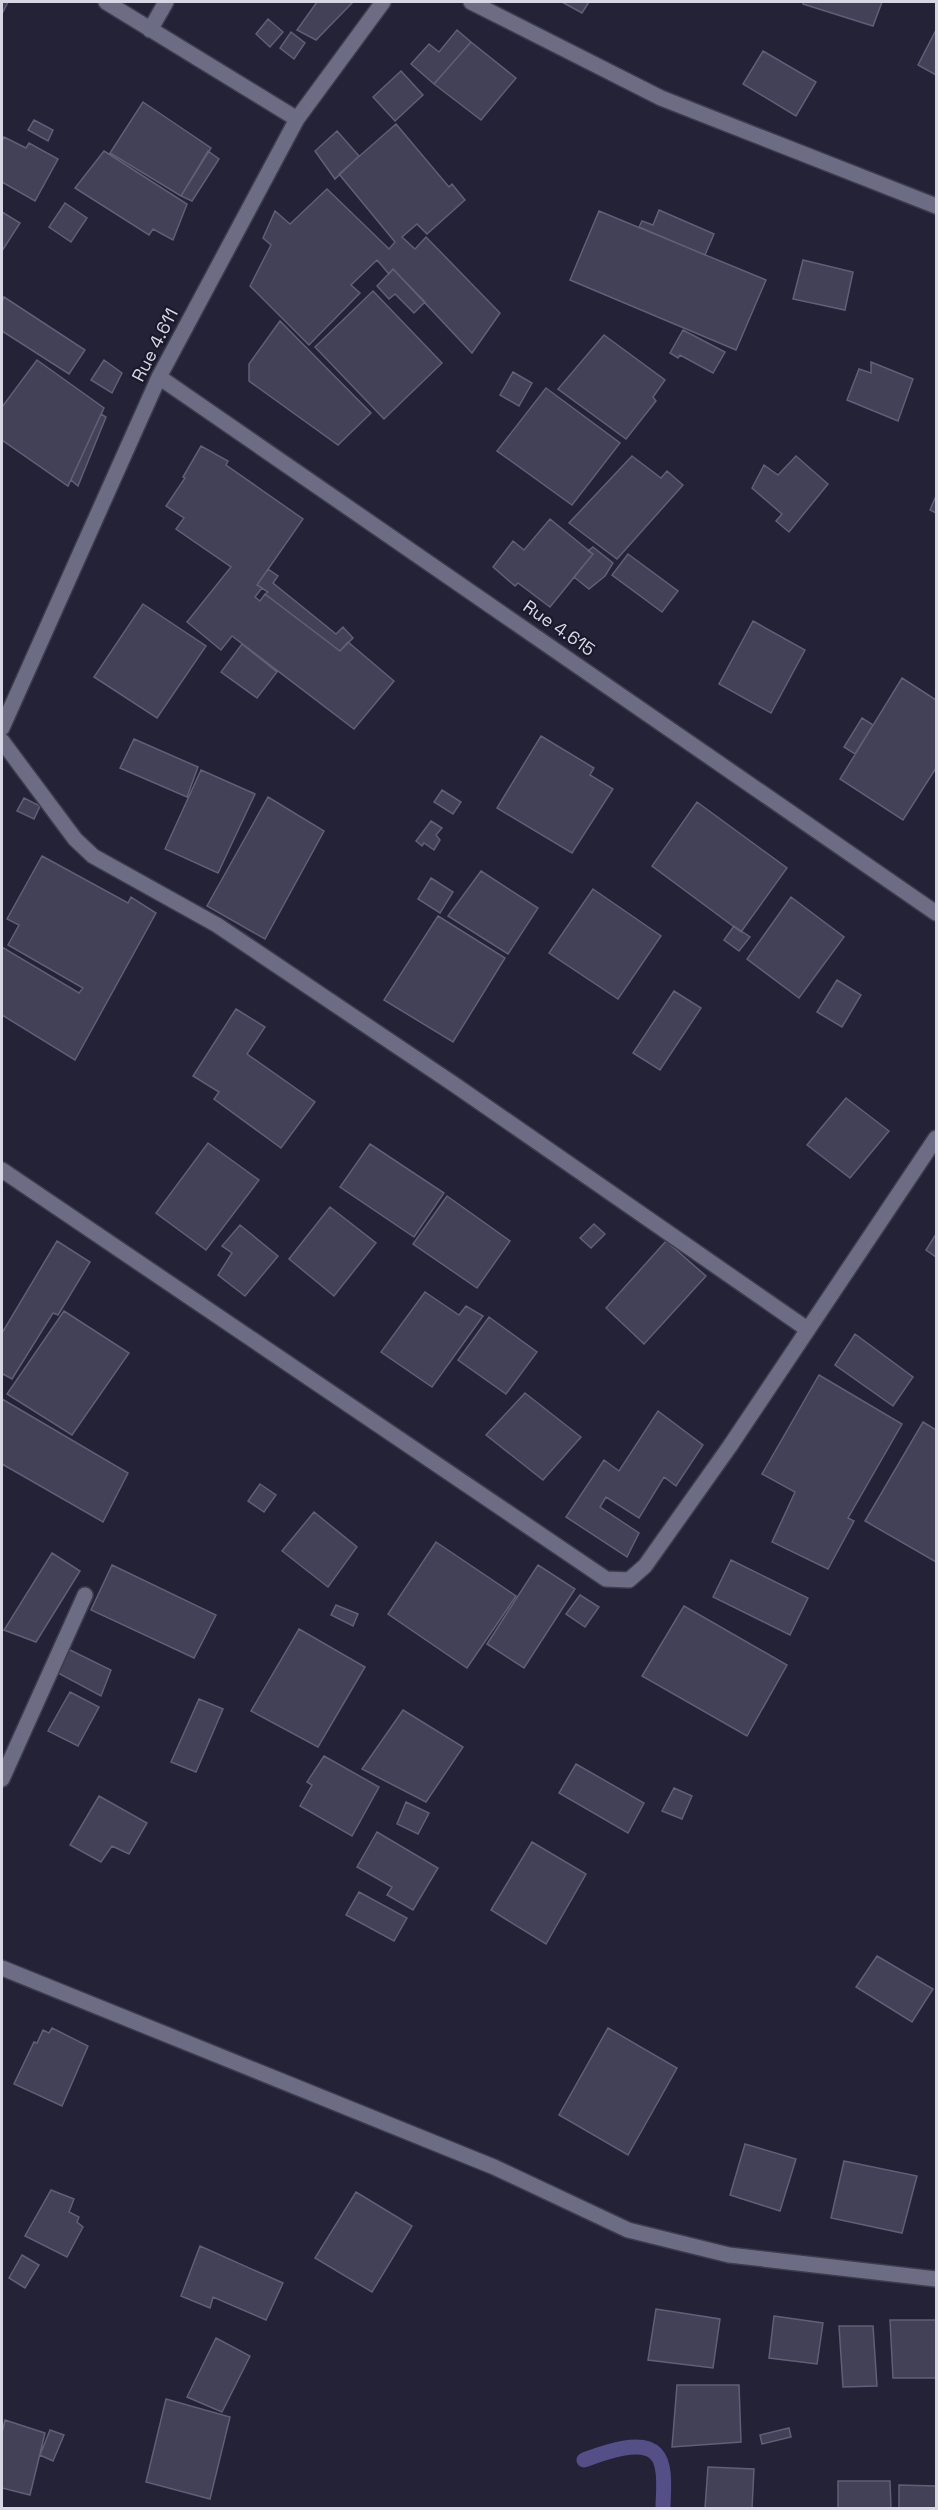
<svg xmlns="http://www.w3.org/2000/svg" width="938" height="2510" viewBox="0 0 938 2510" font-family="'Space Grotesk',sans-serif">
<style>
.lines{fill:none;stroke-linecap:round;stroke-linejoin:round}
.stream{stroke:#544f86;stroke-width:15}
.building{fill:#424157;stroke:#605f77;stroke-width:1.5}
.minor-casing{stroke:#3d3c4d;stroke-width:18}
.minor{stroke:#6c6c84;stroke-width:15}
.labels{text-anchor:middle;stroke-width:4.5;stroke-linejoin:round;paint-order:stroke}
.street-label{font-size:18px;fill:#d6d6e4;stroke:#1a192c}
</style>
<rect width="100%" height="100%" fill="#242237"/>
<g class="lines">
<path class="stream" d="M 584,2460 C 601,2454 641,2438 656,2454 C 667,2465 663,2494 663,2508"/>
</g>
<path class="building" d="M 2,2 L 8,2 L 2,14 Z
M 317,2 L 353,2 L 316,40 L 297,30 Z
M 562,2 L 589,2 L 582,13 Z
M 804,2 L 882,2 L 873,26 L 803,4 Z
M 268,19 L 283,32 L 270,47 L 256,34 Z
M 457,30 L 471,42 L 434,84 L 411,64 L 429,44 L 439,52 Z
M 936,30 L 936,75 L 918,65 Z
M 291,32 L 305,43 L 294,59 L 280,48 Z
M 471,42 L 516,78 L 481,120 L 434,84 Z
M 763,51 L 816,82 L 796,116 L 743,84 Z
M 401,71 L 423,95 L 395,121 L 373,97 Z
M 143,102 L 211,148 L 181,196 L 110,153 Z
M 34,120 L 53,130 L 48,141 L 28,130 Z
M 396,124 L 449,187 L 452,184 L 465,200 L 427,234 L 417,224 L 402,237 L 415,249 L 426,237 L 500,313 L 472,353 L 393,269 L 389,274 L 377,260 L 351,285 L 360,293 L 309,345 L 250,286 L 271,245 L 263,238 L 275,211 L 290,224 L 327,189 L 389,249 L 395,242 L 339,174 Z
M 337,131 L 359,156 L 335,179 L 315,151 Z
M 4,137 L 26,148 L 29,143 L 58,159 L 35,201 L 2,182 L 2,141 Z
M 104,151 L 187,204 L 173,240 L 153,229 L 149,235 L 75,188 Z
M 208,151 L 219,159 L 192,201 L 181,196 Z
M 65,203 L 87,218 L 71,242 L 49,227 Z
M 659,210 L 714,234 L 705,255 L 639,227 L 642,221 L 653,225 Z
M 599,211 L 766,280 L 736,350 L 570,280 Z
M 2,212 L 20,223 L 2,251 Z
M 803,260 L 853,272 L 845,310 L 793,299 Z
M 393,269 L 425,302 L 414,313 L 395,294 L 389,299 L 377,286 Z
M 373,291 L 442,363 L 384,419 L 315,347 Z
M 4,297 L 85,350 L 69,374 L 2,331 L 2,302 Z
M 280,321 L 371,413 L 338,445 L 249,381 L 249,364 Z
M 683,330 L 725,352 L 713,373 L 680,355 L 678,358 L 670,353 Z
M 604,335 L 665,380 L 653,397 L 656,401 L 626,439 L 558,389 Z
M 37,360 L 104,408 L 68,486 L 2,440 L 2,407 Z
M 104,360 L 122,373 L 112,393 L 91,380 Z
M 871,362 L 913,379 L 898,421 L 847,400 L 859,369 L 871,373 Z
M 513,372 L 532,383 L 519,406 L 500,395 Z
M 546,388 L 620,443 L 572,505 L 497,451 Z
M 101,414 L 106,417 L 78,486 L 71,480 Z
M 201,446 L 228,461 L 226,465 L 303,519 L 257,585 L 262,588 L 255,597 L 260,601 L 265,594 L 340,651 L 348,642 L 394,681 L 354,729 L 232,636 L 221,650 L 187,622 L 231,567 L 176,529 L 184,518 L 166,506 L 185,478 L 183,477 Z
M 632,456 L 661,478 L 667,471 L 683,485 L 617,559 L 569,523 Z
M 796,456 L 828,484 L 789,532 L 776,521 L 782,514 L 752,488 L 764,465 L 778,475 Z
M 936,496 L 936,513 L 930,510 Z
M 550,519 L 593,554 L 550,607 L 518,583 L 515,586 L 493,567 L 513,541 L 524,550 Z
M 593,547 L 613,563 L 605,576 L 589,589 L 574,577 L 593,554 L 588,551 Z
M 628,554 L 678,591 L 662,612 L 612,575 Z
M 268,569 L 278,576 L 273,583 L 336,634 L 343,627 L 353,638 L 340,651 L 265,594 L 268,592 L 257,585 Z
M 143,604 L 206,646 L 157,718 L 94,677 Z
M 753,621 L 805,650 L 771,713 L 719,684 Z
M 242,644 L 277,672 L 257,698 L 221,672 Z
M 902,678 L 936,700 L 936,768 L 903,820 L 840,779 Z
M 862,718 L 873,725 L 855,754 L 844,747 Z
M 541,736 L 594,768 L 590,775 L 613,789 L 572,853 L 497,808 Z
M 134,739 L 198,767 L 187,797 L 120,768 Z
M 201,770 L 255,794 L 218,873 L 165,849 Z
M 442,790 L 461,802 L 453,814 L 434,802 Z
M 268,797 L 324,831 L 265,939 L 207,906 Z
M 24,798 L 40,806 L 34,819 L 17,811 Z
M 697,802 L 787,868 L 741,932 L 652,866 Z
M 431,821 L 442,828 L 436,835 L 440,840 L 434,850 L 424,843 L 422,846 L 416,841 Z
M 42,856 L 128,903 L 131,897 L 156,913 L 75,1060 L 2,1015 L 2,947 L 79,993 L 83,988 L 8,945 L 19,925 L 7,919 Z
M 481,871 L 538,908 L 508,954 L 448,916 Z
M 431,878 L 453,892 L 440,913 L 418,899 Z
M 593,889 L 661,936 L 618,999 L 549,953 Z
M 791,897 L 844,937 L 799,998 L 747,959 Z
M 438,916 L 505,958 L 453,1042 L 384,1000 Z
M 734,926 L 750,937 L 739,951 L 724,940 Z
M 837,980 L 861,995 L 842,1027 L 817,1012 Z
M 674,991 L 701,1008 L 660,1070 L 633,1053 Z
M 236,1009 L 265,1027 L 247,1054 L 315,1102 L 281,1148 L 214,1099 L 219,1092 L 193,1076 Z
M 846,1098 L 889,1131 L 850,1178 L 807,1145 Z
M 208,1143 L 259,1180 L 206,1250 L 156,1213 Z
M 370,1144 L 444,1193 L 414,1237 L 340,1187 Z
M 447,1196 L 510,1241 L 477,1288 L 413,1244 Z
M 330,1207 L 376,1243 L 334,1296 L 289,1259 Z
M 594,1224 L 605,1234 L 591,1248 L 580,1238 Z
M 240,1225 L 278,1256 L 245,1296 L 218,1275 L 232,1253 L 222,1246 Z
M 936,1234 L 936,1257 L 926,1250 Z
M 57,1241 L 90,1262 L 58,1315 L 53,1313 L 12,1379 L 3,1374 L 2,1376 L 2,1333 Z
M 666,1241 L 706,1276 L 644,1344 L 606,1308 Z
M 425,1292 L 459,1315 L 466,1306 L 483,1316 L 432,1387 L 381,1352 Z
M 64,1311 L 129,1353 L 72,1435 L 7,1394 Z
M 489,1317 L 537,1352 L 506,1394 L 458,1360 Z
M 855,1334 L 913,1377 L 893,1406 L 835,1365 Z
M 819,1375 L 902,1424 L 848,1518 L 854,1521 L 828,1569 L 772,1542 L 795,1492 L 762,1474 Z
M 525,1393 L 581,1437 L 543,1480 L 486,1435 Z
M 2,1399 L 128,1473 L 103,1522 L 2,1464 Z
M 658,1411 L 703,1445 L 676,1486 L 664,1477 L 639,1518 L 606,1497 L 600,1507 L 639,1533 L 627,1557 L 566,1517 L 604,1460 L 619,1471 Z
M 923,1422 L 936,1430 L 936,1562 L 865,1521 Z
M 260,1484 L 276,1495 L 264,1512 L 248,1501 Z
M 314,1512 L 357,1547 L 328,1587 L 282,1551 Z
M 436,1542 L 516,1596 L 467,1668 L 388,1614 Z
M 52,1553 L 80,1571 L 36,1642 L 4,1630 Z
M 731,1560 L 808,1598 L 790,1635 L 713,1597 Z
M 112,1565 L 216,1615 L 194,1658 L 91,1610 Z
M 538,1565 L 575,1589 L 524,1668 L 487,1644 Z
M 580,1595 L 599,1607 L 585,1627 L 566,1614 Z
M 336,1605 L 358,1614 L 353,1626 L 331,1615 Z
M 684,1606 L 787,1665 L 747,1736 L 642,1676 Z
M 299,1629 L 365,1667 L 318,1747 L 251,1711 Z
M 68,1649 L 111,1670 L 101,1696 L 58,1673 Z
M 70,1692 L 99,1707 L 78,1746 L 48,1731 Z
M 199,1699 L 223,1709 L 196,1772 L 171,1762 Z
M 403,1710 L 463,1747 L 426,1802 L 362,1769 Z
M 324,1756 L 379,1787 L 352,1836 L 300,1806 L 312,1785 L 307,1782 Z
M 576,1764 L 644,1803 L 628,1833 L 559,1793 Z
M 674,1788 L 692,1796 L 682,1819 L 662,1811 Z
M 99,1796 L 147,1823 L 129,1854 L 112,1846 L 101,1862 L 70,1845 Z
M 406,1802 L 429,1813 L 418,1834 L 397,1824 Z
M 377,1832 L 438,1868 L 413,1910 L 387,1895 L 392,1887 L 357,1867 Z
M 532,1842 L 586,1874 L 546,1944 L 491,1910 Z
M 359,1892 L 407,1918 L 394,1941 L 346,1915 Z
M 877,1956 L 933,1989 L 912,2022 L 856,1987 Z
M 52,2028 L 88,2046 L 62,2106 L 14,2084 L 34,2042 L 37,2043 L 43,2030 L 49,2033 Z
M 608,2028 L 677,2068 L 628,2155 L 559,2115 Z
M 745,2144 L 796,2159 L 780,2211 L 730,2195 Z
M 844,2161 L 917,2176 L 902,2233 L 831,2218 Z
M 51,2190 L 74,2199 L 69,2212 L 79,2217 L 77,2222 L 83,2227 L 67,2257 L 25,2236 Z
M 356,2192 L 412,2226 L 372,2292 L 315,2258 Z
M 200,2246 L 283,2283 L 266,2320 L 213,2297 L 210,2308 L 181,2296 Z
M 22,2255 L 39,2265 L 25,2288 L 9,2278 Z
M 656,2309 L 720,2319 L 713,2368 L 648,2360 Z
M 774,2316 L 823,2323 L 817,2364 L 769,2358 Z
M 890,2320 L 936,2320 L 936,2378 L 893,2378 Z
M 839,2326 L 873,2326 L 877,2386 L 843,2387 Z
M 216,2338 L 250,2356 L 222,2412 L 187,2397 Z
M 677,2385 L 739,2385 L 741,2442 L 672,2447 Z
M 166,2399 L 230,2417 L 210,2499 L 146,2482 Z
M 5,2420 L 45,2433 L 30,2495 L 2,2488 L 2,2433 Z
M 789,2428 L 791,2437 L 762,2444 L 760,2435 Z
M 50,2430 L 64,2435 L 53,2461 L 40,2455 Z
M 708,2467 L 754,2469 L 752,2508 L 705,2508 Z
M 838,2481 L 890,2481 L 891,2508 L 838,2508 Z
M 899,2485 L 936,2486 L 936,2508 L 899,2508 Z"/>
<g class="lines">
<defs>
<path id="minor" d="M 106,2 L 297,119
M 471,2 L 661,98 L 936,206
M 150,30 L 166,2
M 159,377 L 936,913
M 2,728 L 159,377 L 297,119 L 383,2
M 2,741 L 75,839 L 93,856 L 217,925 L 455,1085 L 807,1329
M 2,1170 L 606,1579 L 629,1580 L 645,1566 L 730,1446 L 936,1138
M 2,1779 L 85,1595
M 2,1968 L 494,2167 L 628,2230 L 729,2255 L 936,2279"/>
</defs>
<use href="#minor" class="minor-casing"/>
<use href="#minor" class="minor"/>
</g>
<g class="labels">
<g class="street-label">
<text transform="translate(155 345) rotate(-63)" y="6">Rue 4.611</text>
<text transform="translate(559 628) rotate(35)" y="6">Rue 4.615</text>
</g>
</g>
<rect width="938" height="2510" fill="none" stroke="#d6d6e4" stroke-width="6"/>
</svg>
